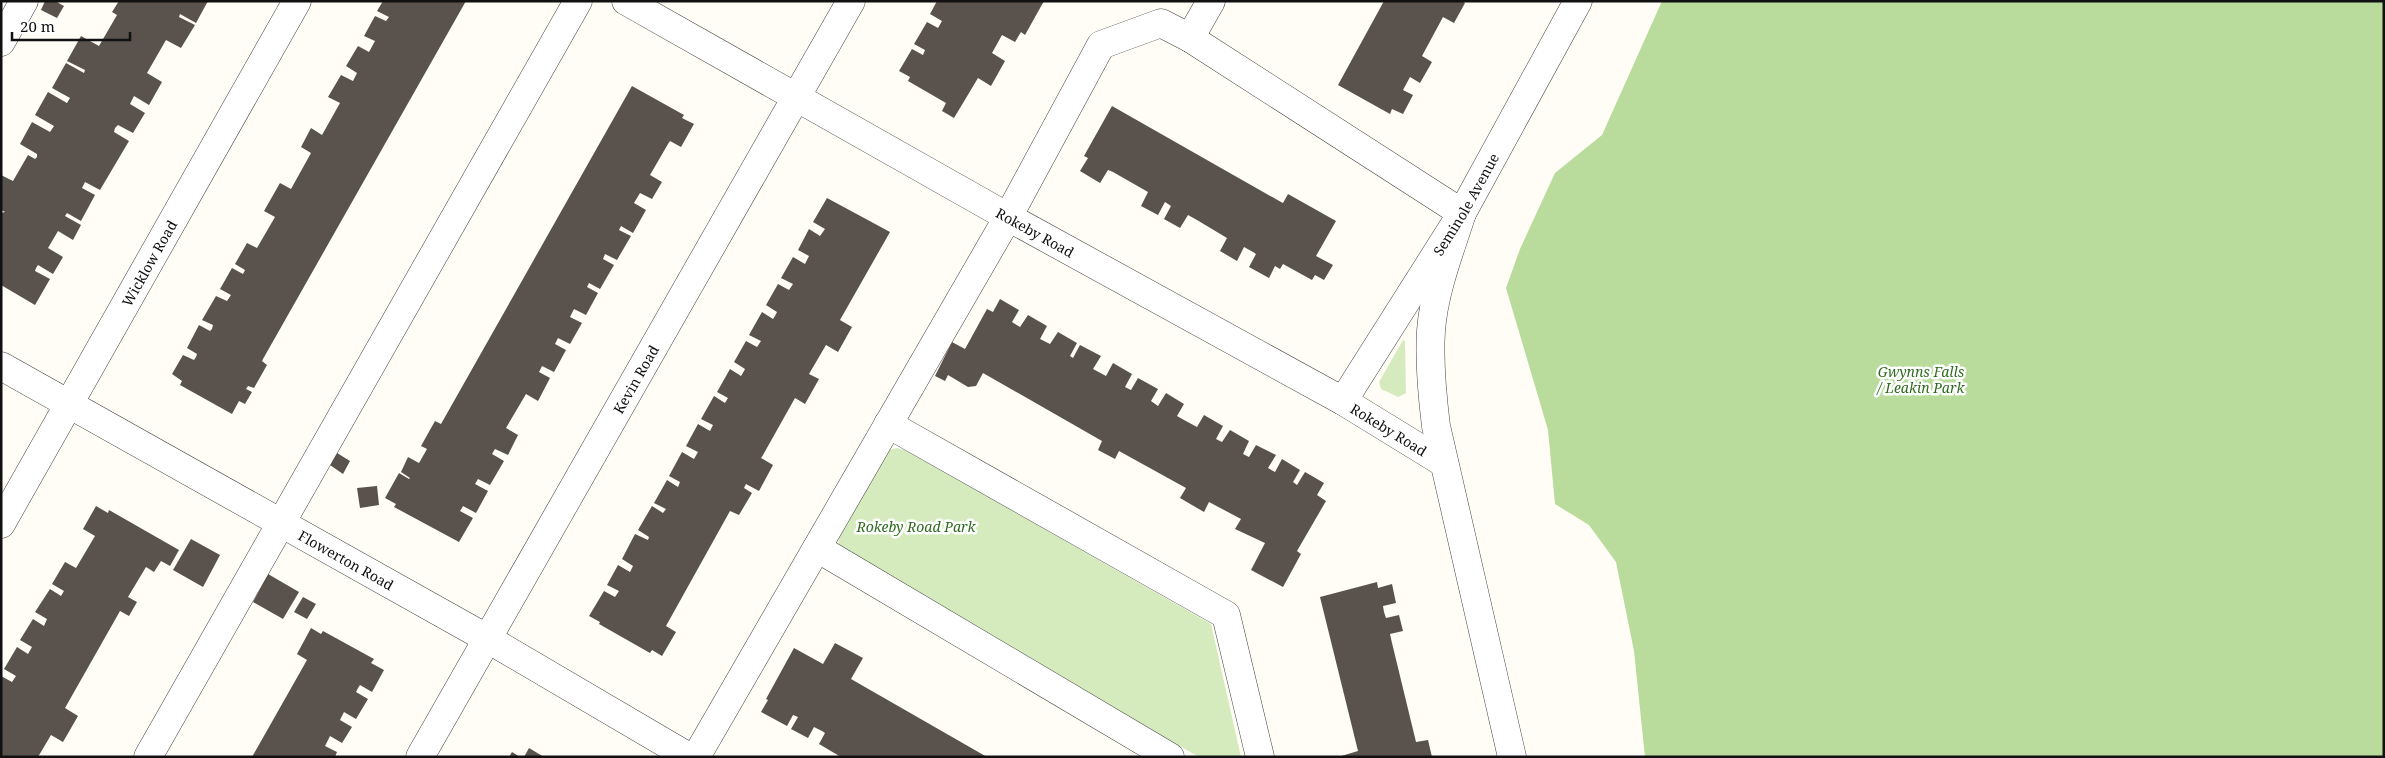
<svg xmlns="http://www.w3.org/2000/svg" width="2385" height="758" font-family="'Noto Serif',serif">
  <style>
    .green { fill: #d5ebbd }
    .forest { fill: #b9dc9c }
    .building { fill: #5a524d }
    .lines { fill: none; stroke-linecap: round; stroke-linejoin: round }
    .minor-casing { stroke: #444; stroke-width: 29 }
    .minor { stroke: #fff; stroke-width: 28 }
    .labels { text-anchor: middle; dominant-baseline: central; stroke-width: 5; stroke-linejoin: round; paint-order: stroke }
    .street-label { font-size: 14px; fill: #111; stroke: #fff }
    .park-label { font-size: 14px; font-style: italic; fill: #2f6b1f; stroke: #fff }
  </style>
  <rect width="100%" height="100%" fill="#fffdf5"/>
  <g class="green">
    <polygon points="1403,340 1405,341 1406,393 1398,397 1381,389 1379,382"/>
    <polygon points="896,448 905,450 1211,624 1241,757 1199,757 841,554 838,544 840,534 884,455 890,450"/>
  </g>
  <polygon class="forest" points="1662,1 2384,1 2384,757 1645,757 1634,651 1616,562 1589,525 1555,504 1548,430 1506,288 1520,249 1555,173 1602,135"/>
  <g class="building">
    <polygon points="45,1 55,1 64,6 57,18 41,10"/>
    <polygon points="119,1 208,1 196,23 180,14 179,17 195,25 181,48 166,40 147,73 162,82 149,105 134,96 130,104 145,113 133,133 118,125 115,128 114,132 129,141 100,190 85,182 82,188 95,195 81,221 67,213 65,216 81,225 73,240 58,231 48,248 63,257 53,274 38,265 36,268 35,271 50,279 35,305 1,285 1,213 5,212 1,210 1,175 13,181 28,155 35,159 37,157 37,154 20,144 32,122 50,132 54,126 35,115 48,92 67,103 70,98 52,88 66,63 84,73 85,70 67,61 81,36 99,46 117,15 112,12"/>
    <polygon points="383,1 466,1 263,359 262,361 267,365 254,388 248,386 246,389 252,392 245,404 239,401 232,414 180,385 182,381 172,374 183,355 194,360 196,357 197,354 187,348 199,325 210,331 212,329 213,325 202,320 216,296 227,301 231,295 220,289 232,268 243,274 245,270 235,264 247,243 257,248 275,217 264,211 280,183 291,189 311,153 301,147 311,128 322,135 340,103 328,97 341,75 353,81 357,73 346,66 358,46 369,52 375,41 364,36 375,16 386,21 389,17 377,11"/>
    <polygon points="937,1 1044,1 1025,35 1021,32 1015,42 1002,35 992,53 1005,61 991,86 978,78 954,118 942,111 946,103 908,81 910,77 899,71 912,49 923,55 925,50 914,44 927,22 938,28 942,21 930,14"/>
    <polygon points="1384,1 1462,1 1465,3 1454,23 1443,17 1422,56 1432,62 1420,83 1410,77 1403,90 1413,95 1403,114 1392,109 1390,114 1338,85"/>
    <polygon points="632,86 684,115 682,118 694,124 681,147 670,141 668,144 650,175 662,182 652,199 640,193 634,203 646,210 633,233 621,226 619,230 631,236 617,260 605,254 603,259 614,265 600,289 589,283 587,287 598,293 586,315 574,309 570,317 582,323 570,344 558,338 555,344 566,350 554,372 542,366 539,372 550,378 538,401 526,394 506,428 518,435 508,455 495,449 492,454 504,461 490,485 478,479 475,484 488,491 476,513 463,506 462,508 460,511 473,518 459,542 394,507 396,504 385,498 399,473 409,479 410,478 401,472 408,457 419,463 427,449 421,446 435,421 441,424"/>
    <polygon points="1112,106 1281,202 1283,203 1288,194 1336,221 1316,256 1333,265 1324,280 1315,275 1312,280 1283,264 1280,269 1275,266 1269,278 1249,267 1256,254 1253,252 1244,247 1237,261 1220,251 1227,238 1197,220 1188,215 1180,228 1164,219 1171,206 1165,202 1158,215 1141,206 1148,192 1113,172 1108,170 1100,183 1080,171 1088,158 1084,156"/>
    <polygon points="827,198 890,232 840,320 852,327 838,352 826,345 809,374 819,379 805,404 795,398 763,455 761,458 773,465 759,491 746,484 744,488 752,493 739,515 730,511 666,626 676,632 662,656 652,650 650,653 599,624 600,622 589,616 604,591 615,597 619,591 607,585 618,565 630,572 633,566 622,559 635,534 648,540 649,537 638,530 652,506 663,513 666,509 654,503 667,480 678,487 680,482 669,476 682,452 694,459 698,452 686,446 698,424 710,431 713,425 701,419 714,396 725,403 728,398 717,392 730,369 741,376 744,371 745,369 734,362 746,341 757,347 761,341 749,335 762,312 773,319 775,316 777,312 766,305 778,284 789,290 793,284 781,278 793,257 805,264 809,256 798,250 809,229 820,236 825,229 813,222"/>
    <polygon points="1000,299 1019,310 1012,322 1015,324 1020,327 1028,315 1047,326 1040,339 1050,344 1058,332 1077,343 1070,356 1073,358 1080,345 1101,356 1093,369 1106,376 1113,363 1132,374 1125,387 1131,390 1138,378 1158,389 1151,401 1158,406 1166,393 1184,404 1177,416 1184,420 1197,427 1204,415 1223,426 1216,439 1222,442 1230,430 1249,441 1243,454 1249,457 1256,445 1276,455 1268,468 1275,472 1282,459 1300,470 1293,482 1297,485 1305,472 1324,483 1317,495 1326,501 1297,551 1301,554 1283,587 1251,570 1265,543 1235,529 1241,519 1209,502 1204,512 1180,498 1186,488 1119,451 1115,459 1098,450 1102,441 983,373 976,386 968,387 948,375 945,381 935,376 952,342 965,349 987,309 993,312"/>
    <polygon points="337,453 350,461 343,474 330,465"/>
    <polygon points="377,486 379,505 360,508 357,488"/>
    <polygon points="96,506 108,513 109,510 179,550 170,566 161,561 154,572 146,567 128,597 137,602 129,616 120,611 65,708 78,716 63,742 51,735 38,757 1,757 1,676 12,682 16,676 4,669 17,647 28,654 32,647 20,640 33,619 44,626 47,619 35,612 50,589 61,596 64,591 52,584 65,562 76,568 95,536 83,529"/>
    <polygon points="191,539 220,555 203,587 173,570"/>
    <polygon points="268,574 299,592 283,619 253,602"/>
    <polygon points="1377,582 1378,588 1392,584 1396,603 1383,606 1384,612 1386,618 1399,615 1403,631 1390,634 1392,643 1416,742 1428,740 1432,757 1338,757 1358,751 1320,597"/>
    <polygon points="303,597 316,604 307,619 294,612"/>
    <polygon points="311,628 321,634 323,631 374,659 371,663 384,670 372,692 360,685 358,688 356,692 368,699 356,719 344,712 340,720 352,727 342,743 330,736 325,746 337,752 335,757 252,757 307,660 297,654"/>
    <polygon points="835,643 863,658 851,679 987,757 841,757 819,744 825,733 822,731 814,727 808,738 791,729 798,717 793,715 787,726 761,712 768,700 766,699 794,648 823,664"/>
    <polygon points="529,748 544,757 524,757"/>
    <polygon points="512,752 520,757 509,757"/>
  </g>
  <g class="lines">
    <g class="minor-casing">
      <g id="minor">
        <path id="s1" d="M 626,1 L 1008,217 L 1343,401 L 1444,463"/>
        <polyline points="1190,38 1462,213"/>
        <polyline points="1,42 24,1"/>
        <path d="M 1462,213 C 1450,251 1434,290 1431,331 C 1429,363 1432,394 1436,426 L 1512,757"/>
        <path id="s2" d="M 1,366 L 488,639 L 689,757"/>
        <path id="s3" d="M 1343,401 L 1462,213 L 1578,1"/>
        <polyline points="888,424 1226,615 1260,757"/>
        <path id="s4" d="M 1,524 L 297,1"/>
        <polyline points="817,548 1170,757"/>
        <polyline points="148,757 578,1"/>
        <path id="s5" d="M 420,757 L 851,1"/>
        <polyline points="696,757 1008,217 1101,45 1161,23 1190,38 1211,1"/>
      </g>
    </g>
    <use href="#minor" class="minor"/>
  </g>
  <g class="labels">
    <g class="street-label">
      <text stroke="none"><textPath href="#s3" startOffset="232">Seminole Avenue</textPath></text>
      <text stroke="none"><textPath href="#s1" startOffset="470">Rokeby Road</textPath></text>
      <text stroke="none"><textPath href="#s4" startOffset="300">Wicklow Road</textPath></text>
      <text stroke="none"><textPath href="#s5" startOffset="435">Kevin Road</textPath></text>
      <text stroke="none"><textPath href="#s1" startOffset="875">Rokeby Road</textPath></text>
      <text stroke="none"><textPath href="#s2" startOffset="396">Flowerton Road</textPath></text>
    </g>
    <g class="park-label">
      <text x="1921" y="371">Gwynns Falls<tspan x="1921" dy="16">/ Leakin Park</tspan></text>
      <text x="916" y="526">Rokeby Road Park</text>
    </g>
  </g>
  <rect width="2385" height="758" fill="none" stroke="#111111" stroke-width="5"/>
  <path d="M12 32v8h118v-8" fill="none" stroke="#111111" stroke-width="2.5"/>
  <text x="20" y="32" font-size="15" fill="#111111" stroke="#ffffff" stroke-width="4" paint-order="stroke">20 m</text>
</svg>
